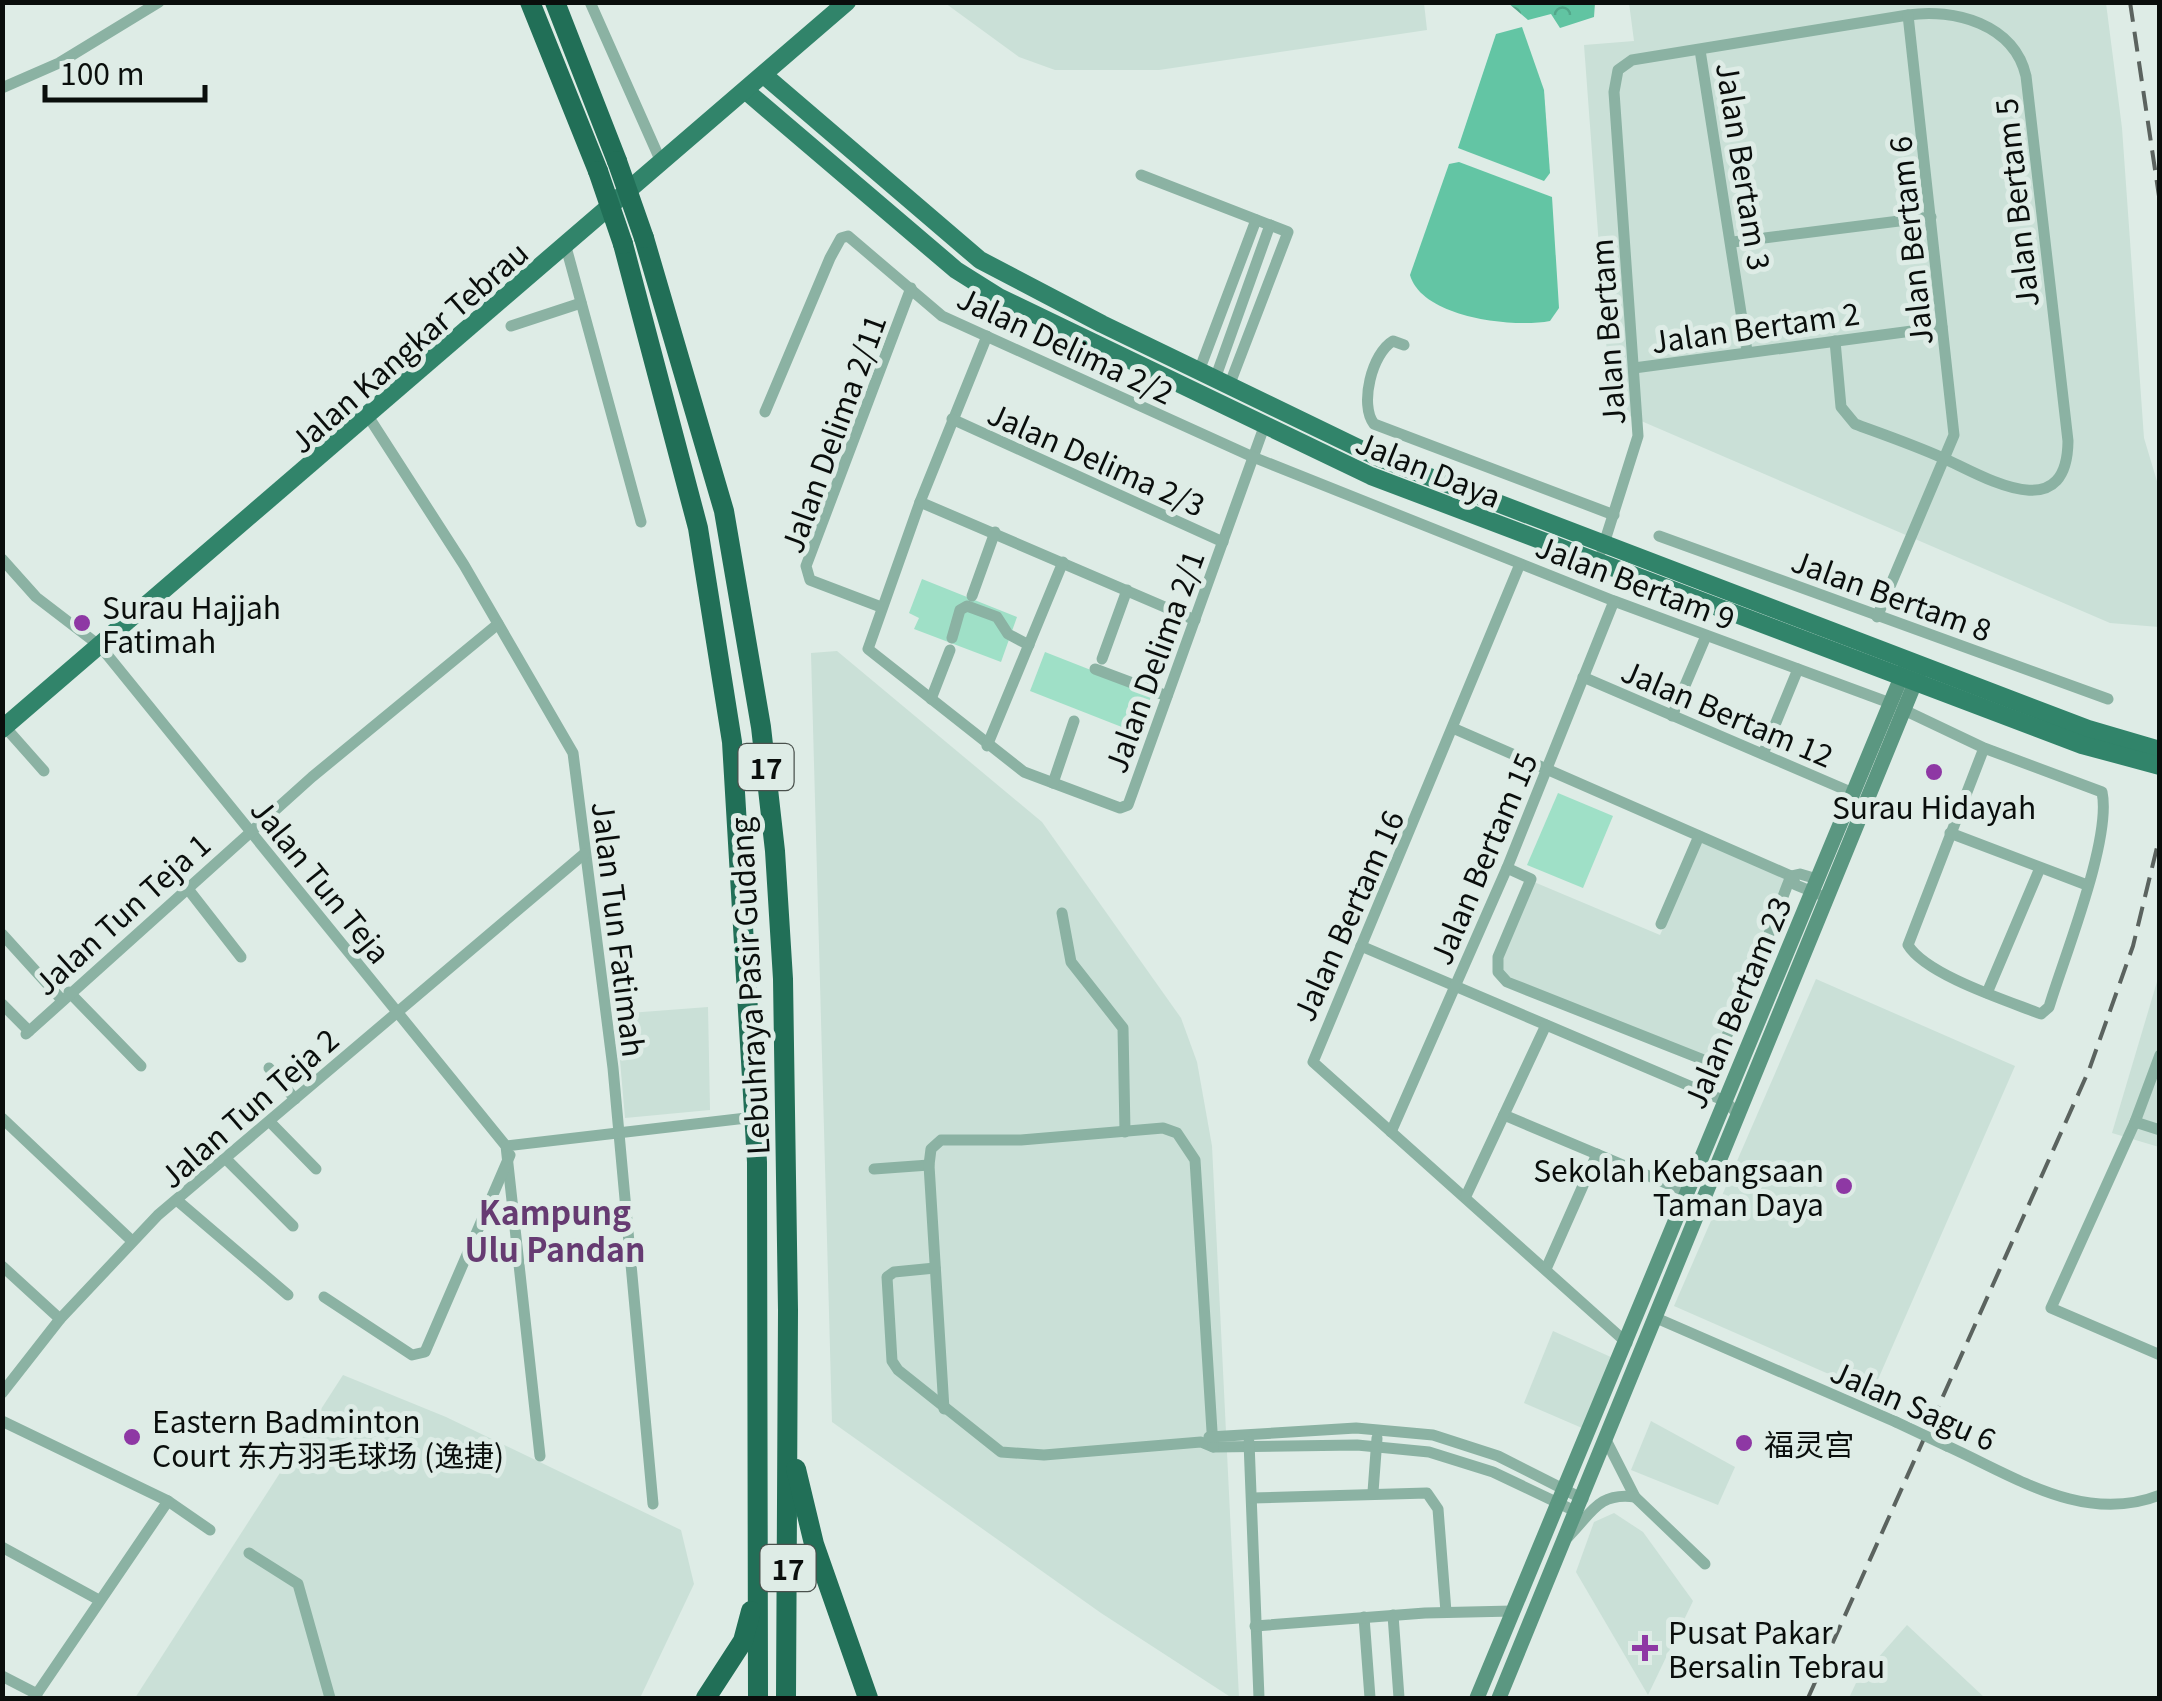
<svg xmlns="http://www.w3.org/2000/svg" width="2162" height="1701" font-family="Georgia,'Noto Sans SC',serif">
  <style>
    .built { fill: #cae0d7 }
    .forest { fill: url(#forest-crowns) }
    .garden { fill: #9fe0c7 }
    .water { fill: #63c5a4 }
    .lines { fill: none; stroke-linecap: round; stroke-linejoin: round }
    .street { stroke: #8bb2a3; stroke-width: 11 }
    .secondary { stroke: #5b9781; stroke-width: 15 }
    .primary { stroke: #31846a; stroke-width: 18 }
    .highway { stroke: #216f57; stroke-width: 20 }
    .rail { stroke: #5b635f; stroke-width: 4; stroke-dasharray: 20 10; stroke-linecap: butt }
    .street-bridge { stroke: #8bb2a3; stroke-width: 11 }
    .highway-bridge { stroke: #216f57; stroke-width: 20 }
    .poi-dot { fill: #8e38a4; stroke: #deece6; stroke-width: 4 }
    .labels { text-anchor: middle; dominant-baseline: central; stroke-width: 10; stroke-linejoin: round; paint-order: stroke }
    .shield { fill: #deece6; stroke: #4a514d; stroke-width: 2.5 }
    .shield-label { font-size: 28px; font-weight: bold; fill: #0a0e0c }
    .street-label { font-size: 30px; fill: #0a0e0c; stroke: #deece6 }
    .poi-label { font-size: 30px; fill: #0a0e0c; stroke: #deece6; text-anchor: start }
    .neighbourhood-label { font-size: 32px; font-weight: bold; fill: #663b72; stroke: #deece6 }
  </style>
  <defs>
    <pattern id="forest-crowns" width="20" height="18" patternUnits="userSpaceOnUse" patternTransform="scale(2.5)"><rect width="20" height="18" fill="#61c4a2"/><path d="M2 6a3 3 0 1 1 6 0M12 15a3 3 0 1 1 6 0" fill="none" stroke="#53a78a"/></pattern>
  </defs>
  <rect width="100%" height="100%" fill="#deece6"/>
  <g class="built">
    <polygon points="945,3 1424,3 1427,30 1159,70 1055,70 1019,57"/>
    <polygon points="1629,3 2106,3 2122,128 2144,438 2159,488 2159,627 2110,623 1611,408 1584,45 1634,41"/>
    <polygon points="837,651 1042,822 1181,1018 1197,1062 1212,1146 1239,1698 1232,1698 1101,1613 832,1422 811,653"/>
    <polygon points="1702,842 1786,878 1712,1056 1707,1058 1510,979 1502,971 1502,957 1534,882 1660,935"/>
    <polygon points="2159,975 2159,1147 2112,1133"/>
    <polygon points="1816,979 2015,1066 1872,1393 1674,1306"/>
    <polygon points="708,1007 710,1110 625,1118 616,1014"/>
    <polygon points="1553,1331 1613,1358 1582,1428 1524,1403"/>
    <polygon points="343,1375 446,1417 681,1530 694,1584 640,1698 135,1698"/>
    <polygon points="1651,1421 1735,1467 1718,1505 1631,1470"/>
    <polygon points="1614,1513 1643,1532 1693,1601 1648,1695 1576,1572 1594,1522"/>
    <polygon points="1907,1625 1985,1698 1849,1698 1856,1683"/>
  </g>
  <polygon class="forest" points="1508,3 1595,3 1594,17 1560,28 1551,14 1528,20"/>
  <g class="garden">
    <polygon points="922,579 1017,617 1001,662 914,629 919,618 909,613"/>
    <polygon points="1045,652 1152,694 1137,733 1030,691"/>
    <polygon points="1558,793 1613,816 1583,888 1527,865"/>
  </g>
  <g class="water">
    <polygon points="1522,27 1544,90 1550,173 1544,181 1458,148 1496,34"/>
    <path d="M 1459,162 L 1552,197 L 1559,308 L 1550,321 C 1513,328 1422,318 1410,275 L 1449,164 Z"/>
  </g>
  <g class="lines">
    <g class="street">
      <polyline points="590,2 662,164"/>
      <polyline points="1700,50 1747,351"/>
      <polyline points="2,88 59,63 159,2"/>
      <polyline points="1141,175 1288,232 1229,386"/>
      <polyline points="1733,242 1931,217"/>
      <polyline points="566,247 641,522"/>
      <polyline points="511,326 581,303"/>
      <polyline points="987,336 920,502 868,649 1024,772 1120,808 1128,805 1264,427"/>
      <path d="M 1404,345 L 1393,341 C 1372,353 1359,405 1374,424 L 1614,515"/>
      <polyline points="1634,368 1942,327"/>
      <polyline points="1199,371 1256,220"/>
      <polyline points="1215,379 1270,225"/>
      <polyline points="765,412 830,258 841,238 848,236 942,316 1253,457 1614,601 1890,703"/>
      <polyline points="368,416 464,565 573,753 613,1068 653,1504"/>
      <polyline points="952,419 1223,542"/>
      <polyline points="920,502 1195,620"/>
      <polyline points="1659,536 2108,699"/>
      <path d="M 1602,550 L 1638,436 L 1614,92 L 1618,70 L 1632,60 L 1908,15 C 1954,8 2014,24 2026,76 L 2068,441 C 2067,529 1983,476 1943,458 C 1914,445 1885,435 1855,424 L 1841,407 L 1835,341"/>
      <polyline points="2,559 36,597 100,646 506,1146 540,1456"/>
      <polyline points="1520,564 1313,1062 1627,1343"/>
      <polyline points="972,596 995,532"/>
      <polyline points="881,607 810,580 806,566 911,288"/>
      <polyline points="1877,617 1954,435 1908,15"/>
      <polyline points="952,638 960,610 967,606 997,617 1008,634 1029,645"/>
      <polyline points="1102,659 1127,590"/>
      <polyline points="1095,669 1167,696"/>
      <polyline points="1583,677 1853,793"/>
      <polyline points="931,699 950,650"/>
      <path d="M 1904,710 L 1984,748 L 2102,792 C 2112,839 2064,957 2049,1007 L 2041,1014 C 2008,1001 1926,975 1908,945 L 1984,748"/>
      <polyline points="1672,716 1706,636"/>
      <polyline points="5,727 44,771"/>
      <polyline points="1455,729 1791,876 1796,885 1818,894"/>
      <polyline points="987,746 1063,562"/>
      <polyline points="1763,754 1798,669"/>
      <polyline points="1053,783 1074,721"/>
      <polyline points="1950,833 2087,885"/>
      <path d="M 1507,868 L 1531,879 L 1498,957 L 1498,972 L 1507,982 L 1709,1062 C 1729,1050 1778,907 1791,876"/>
      <polyline points="1791,876 1800,874 1817,879"/>
      <polyline points="188,889 241,957"/>
      <polyline points="1062,913 1071,962 1123,1028 1125,1132"/>
      <polyline points="1661,924 1699,836"/>
      <polyline points="2,934 61,999"/>
      <polyline points="1361,946 1725,1101 1736,1112"/>
      <polyline points="69,992 141,1066"/>
      <polyline points="1987,993 2040,868"/>
      <polyline points="2,1004 29,1031"/>
      <polyline points="26,1034 312,777 498,624"/>
      <polyline points="2160,1055 2135,1122 2051,1308 2160,1355"/>
      <polyline points="269,1068 295,1099"/>
      <polyline points="1504,1115 1687,1192"/>
      <polyline points="2,1118 131,1240"/>
      <polyline points="270,1122 316,1169"/>
      <polyline points="2135,1122 2160,1130"/>
      <polyline points="1391,1132 1507,868 1614,601"/>
      <polyline points="506,1146 755,1117"/>
      <polyline points="227,1160 293,1226"/>
      <polyline points="874,1169 929,1165"/>
      <polyline points="1466,1196 1546,1025"/>
      <polyline points="179,1202 288,1295"/>
      <polyline points="2,1266 60,1319"/>
      <polyline points="935,1268 894,1272 887,1277 892,1361 898,1370 1001,1452 1044,1455 1201,1442 1213,1447 1357,1445 1429,1452 1493,1472 1577,1512"/>
      <polyline points="1546,1269 1597,1154"/>
      <polyline points="324,1297 412,1355 425,1352 510,1155"/>
      <polyline points="1654,1317 1896,1422"/>
      <polyline points="2,1393 60,1319 158,1215 584,854"/>
      <polyline points="944,1409 929,1165 931,1149 941,1140 1021,1140 1163,1128 1177,1133 1195,1160 1213,1447"/>
      <polyline points="2,1421 168,1501 210,1530"/>
      <polyline points="1209,1437 1356,1428 1433,1435 1498,1456 1583,1499"/>
      <polyline points="1606,1440 1635,1497 1705,1564"/>
      <polyline points="1249,1442 1259,1698"/>
      <path d="M 1947,1446 C 2014,1476 2084,1525 2160,1495"/>
      <polyline points="1373,1492 1377,1438"/>
      <polyline points="1252,1498 1427,1493 1438,1509 1446,1612"/>
      <path d="M 1568,1537 C 1592,1513 1598,1492 1635,1497"/>
      <polyline points="2,1547 99,1600"/>
      <polyline points="249,1553 298,1584 330,1698"/>
      <polyline points="1393,1615 1399,1698"/>
      <polyline points="1364,1617 1370,1698"/>
      <polyline points="1255,1626 1425,1613 1513,1611"/>
      <polyline points="2,1676 37,1694"/>
      <polyline points="34,1698 168,1501"/>
    </g>
    <g class="secondary">
      <polyline points="1477,1698 1905,668"/>
      <polyline points="1499,1698 1919,673"/>
    </g>
    <g class="primary">
      <polyline points="764,75 980,260 1102,324 1377,457 2088,729 2160,750"/>
      <polyline points="746,91 956,270 999,297 1371,476 2082,745 2160,766"/>
      <polyline points="2,729 847,2"/>
    </g>
    <g class="highway">
      <polyline points="530,2 598,171"/>
      <polyline points="555,2 617,161"/>
      <polyline points="644,238 724,511 761,727 775,851 783,979 788,1310 786,1698"/>
      <polyline points="623,244 698,528 732,742 757,1162 758,1698"/>
      <polyline points="796,1469 814,1544 868,1698"/>
      <polyline points="706,1698 743,1641 751,1611"/>
    </g>
    <g class="rail">
      <polyline points="2130,2 2160,203"/>
      <polyline points="1808,1698 2089,1070 2133,946 2160,835"/>
    </g>
    <polyline class="street-bridge" points="1896,1422 1947,1446"/>
    <g class="highway-bridge">
      <polyline points="617,161 644,238"/>
      <polyline points="598,171 623,244"/>
    </g>
  </g>
  <g class="poi-dot">
    <circle cx="82" cy="623" r="10"/>
    <circle cx="1934" cy="772" r="10"/>
    <circle cx="1844" cy="1186" r="10"/>
    <circle cx="132" cy="1437" r="10"/>
    <circle cx="1744" cy="1443" r="10"/>
    <path d="M1640 1633h10v10h10v10h-10v10h-10v-10h-10v-10h10z"/>
  </g>
  <g class="labels">
    <g class="shield">
      <rect x="738.5" y="744" width="55" height="46" rx="8"/>
      <rect x="760.5" y="1545" width="55" height="46" rx="8"/>
    </g>
    <g class="shield-label">
      <text x="766" y="767">17</text>
      <text x="788" y="1568">17</text>
    </g>
    <g class="street-label">
      <text transform="translate(1745 166) rotate(81)">Jalan Bertam 3</text>
      <text transform="translate(2015 203) rotate(-96)">Jalan Bertam 5</text>
      <text transform="translate(1909 241) rotate(-96)">Jalan Bertam 6</text>
      <text transform="translate(1755 326) rotate(-8)">Jalan Bertam 2</text>
      <text transform="translate(1606 332) rotate(-94)">Jalan Bertam</text>
      <text transform="translate(1066 344) rotate(25)">Jalan Delima 2/2</text>
      <text transform="translate(408 346) rotate(-41)">Jalan Kangkar Tebrau</text>
      <text transform="translate(832 433) rotate(-70)">Jalan Delima 2/11</text>
      <text transform="translate(1097 458) rotate(24)">Jalan Delima 2/3</text>
      <text transform="translate(1429 468) rotate(22)">Jalan Daya</text>
      <text transform="translate(1636 581) rotate(21)">Jalan Bertam 9</text>
      <text transform="translate(1892 594) rotate(20)">Jalan Bertam 8</text>
      <text transform="translate(1153 661) rotate(-70)">Jalan Delima 2/1</text>
      <text transform="translate(1728 712) rotate(23)">Jalan Bertam 12</text>
      <text transform="translate(1482 858) rotate(-67)">Jalan Bertam 15</text>
      <text transform="translate(322 880) rotate(51)">Jalan Tun Teja</text>
      <text transform="translate(121 913) rotate(-42)">Jalan Tun Teja 1</text>
      <text transform="translate(1347 915) rotate(-66)">Jalan Bertam 16</text>
      <text transform="translate(620 929) rotate(83)">Jalan Tun Fatimah</text>
      <text transform="translate(748 986) rotate(-93)">Lebuhraya Pasir Gudang</text>
      <text transform="translate(1736 1002) rotate(-67)">Jalan Bertam 23</text>
      <text transform="translate(248 1107) rotate(-41)">Jalan Tun Teja 2</text>
      <text transform="translate(1914 1404) rotate(24)">Jalan Sagu 6</text>
    </g>
    <g class="poi-label">
      <text x="102" y="606">Surau Hajjah<tspan x="102" dy="34">Fatimah</tspan></text>
      <text x="1934" y="806" text-anchor="middle">Surau Hidayah</text>
      <text x="1824" y="1169" text-anchor="end">Sekolah Kebangsaan<tspan x="1824" dy="34">Taman Daya</tspan></text>
      <text x="152" y="1420">Eastern Badminton<tspan x="152" dy="34">Court 东方羽毛球场 (逸捷)</tspan></text>
      <text x="1764" y="1443">福灵宫</text>
      <text x="1668" y="1631">Pusat Pakar<tspan x="1668" dy="34">Bersalin Tebrau</tspan></text>
    </g>
    <g class="neighbourhood-label">
      <text x="555" y="1211">Kampung<tspan x="555" dy="37">Ulu Pandan</tspan></text>
    </g>
  </g>
  <rect width="2162" height="1701" fill="none" stroke="#0a0e0c" stroke-width="10"/>
  <path d="M45 85v15h160v-15" fill="none" stroke="#0a0e0c" stroke-width="5"/>
  <text x="60" y="85" font-size="30" fill="#0a0e0c" stroke="#deece6" stroke-width="8" paint-order="stroke">100 m</text>
</svg>
